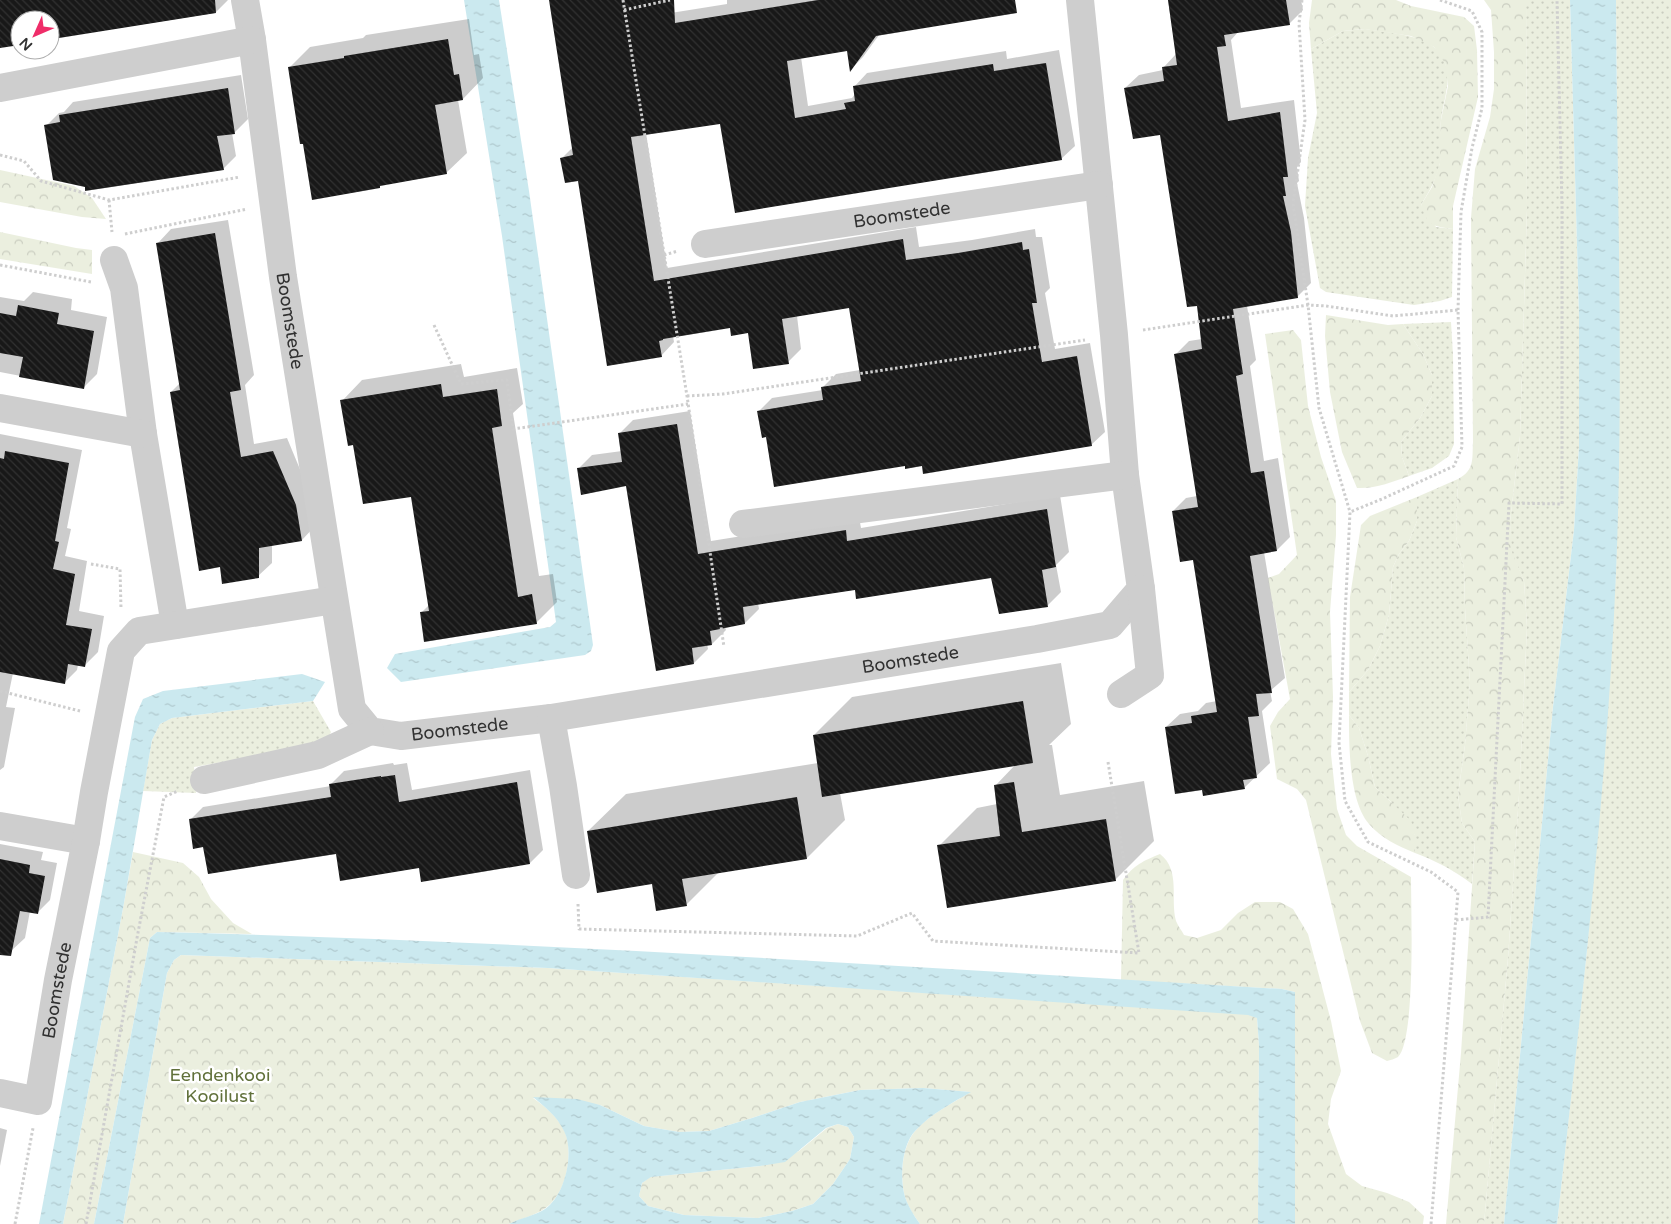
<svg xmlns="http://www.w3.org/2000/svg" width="1671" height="1224" font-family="'Varela Round',sans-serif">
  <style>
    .grass { fill: url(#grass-dots) }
    .forest { fill: url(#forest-crowns) }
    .water { fill: url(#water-ripples); fill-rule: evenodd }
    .shadow { fill: #0003 }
    .building { fill: url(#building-back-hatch) }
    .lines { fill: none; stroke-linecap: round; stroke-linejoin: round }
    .path { stroke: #cecece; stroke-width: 3; stroke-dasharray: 2.5 2.5; stroke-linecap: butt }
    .minor { stroke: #cecece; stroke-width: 28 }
    .labels { text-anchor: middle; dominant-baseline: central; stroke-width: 5; stroke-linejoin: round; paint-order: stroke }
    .street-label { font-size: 18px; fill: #313131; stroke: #fff }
    .park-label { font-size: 18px; fill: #61713b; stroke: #fff }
  </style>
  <defs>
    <pattern id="grass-dots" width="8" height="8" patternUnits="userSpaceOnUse" patternTransform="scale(1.25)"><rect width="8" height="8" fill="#ebefdf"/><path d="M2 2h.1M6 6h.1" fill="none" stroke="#cacdc0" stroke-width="1.8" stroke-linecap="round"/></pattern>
    <pattern id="forest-crowns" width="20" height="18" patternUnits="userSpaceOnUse" patternTransform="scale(1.25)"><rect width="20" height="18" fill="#ebefdf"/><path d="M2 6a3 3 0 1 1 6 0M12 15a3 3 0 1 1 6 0" fill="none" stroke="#cacdc0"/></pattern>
    <pattern id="water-ripples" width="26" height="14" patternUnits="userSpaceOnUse" patternTransform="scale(1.25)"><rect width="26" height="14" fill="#cbe9ef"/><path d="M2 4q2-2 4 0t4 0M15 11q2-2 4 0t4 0" fill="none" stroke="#afc8cd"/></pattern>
    <pattern id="building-back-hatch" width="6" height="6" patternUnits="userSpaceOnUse" patternTransform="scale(1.25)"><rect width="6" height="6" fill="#181818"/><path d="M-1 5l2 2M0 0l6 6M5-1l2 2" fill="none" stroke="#313131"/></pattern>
  </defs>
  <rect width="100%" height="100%" fill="#fff"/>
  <g class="grass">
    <polygon points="1526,0 1570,0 1579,315 1579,447 1574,530 1553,707 1504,1224 1484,1224 1508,958 1519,795 1527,627 1524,581 1511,552 1510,522 1520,436 1527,209"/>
    <polygon points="1616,0 1671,0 1671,1224 1557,1224 1587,949 1616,572 1619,379"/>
    <path d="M 1365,29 C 1383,32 1421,34 1435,48 C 1457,69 1444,95 1441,120 C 1440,134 1443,149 1440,163 C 1437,178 1429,192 1421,205 L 1436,227 L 1453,229 L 1452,297 L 1440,301 L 1414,305 L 1326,292 L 1320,288 L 1305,206 L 1308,158 L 1317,113 L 1311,49 L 1343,31 Z"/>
    <polygon points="1451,322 1453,355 1454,444 1449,456 1432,468 1409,476 1402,457 1401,442 1420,418 1432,396 1432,375 1423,354 1403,324"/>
    <path d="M 1458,479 L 1456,537 L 1464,568 L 1465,608 L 1470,683 L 1465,745 L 1458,795 L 1462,823 L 1475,842 L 1472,884 C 1454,870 1436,861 1415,853 L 1415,835 L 1391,802 L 1375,787 L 1368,756 L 1359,728 L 1349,715 L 1349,692 L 1368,670 L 1380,646 L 1389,615 L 1393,567 L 1399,554 L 1409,541 L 1417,521 L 1417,497 Z"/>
    <polygon points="313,701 331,732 325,744 194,767 196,793 143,791 152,740 160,724 172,718"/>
  </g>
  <g class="forest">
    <path d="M 1312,0 L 1396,0 L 1411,6 L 1464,17 L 1474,26 L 1477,50 L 1478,97 L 1453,206 L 1453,229 C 1432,226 1428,226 1421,205 L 1432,187 L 1440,163 L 1441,120 L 1448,86 L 1445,63 L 1434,47 L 1411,36 L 1364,29 L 1343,31 L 1311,49 L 1309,23 Z"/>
    <path d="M 1484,0 L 1526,0 L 1527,209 L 1520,436 L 1510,522 L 1512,552 L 1524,581 L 1527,627 L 1519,795 L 1508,958 L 1484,1224 L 1446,1224 L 1461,1053 L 1475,842 L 1462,823 L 1458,795 L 1465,745 L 1470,683 L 1465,608 L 1464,568 L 1456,537 L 1458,479 C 1475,470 1472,459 1473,442 L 1471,218 L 1475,169 L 1490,117 L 1494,89 L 1494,52 L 1491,10 Z"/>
    <polygon points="0,170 74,186 92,198 106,219 82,217 0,202"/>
    <polygon points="0,232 76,248 92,250 92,274 0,259"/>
    <path d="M 1326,315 L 1388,325 L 1403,324 L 1423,354 L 1432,375 L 1432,396 L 1420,418 L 1401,442 L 1402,457 L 1409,476 C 1392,482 1375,489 1357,488 L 1342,452 L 1330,392 L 1325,336 Z"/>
    <path d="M 1293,330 L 1301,340 L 1308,406 L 1321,457 L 1336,501 L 1336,535 L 1330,612 L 1333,697 L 1331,754 L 1337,809 L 1346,835 L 1357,846 L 1411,877 C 1411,907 1416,1039 1398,1057 C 1395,1059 1390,1060 1387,1061 L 1372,1053 L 1360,1021 L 1306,800 L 1297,789 L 1277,779 L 1270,726 L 1278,712 L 1290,699 L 1268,578 L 1279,574 L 1297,555 L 1265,334 Z"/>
    <polygon points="1417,497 1417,521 1409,541 1399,554 1393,567 1389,615 1380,646 1368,670 1349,692 1350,597 1361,525 1370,516"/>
    <path d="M 1349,715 L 1359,728 L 1368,756 L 1375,787 L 1411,821 L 1415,835 L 1415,853 C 1398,846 1381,838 1369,824 C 1349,801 1349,746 1349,715 Z"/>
    <polygon points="133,852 183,863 199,877 211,899 233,923 252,934 157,932 150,938 94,1224 63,1224 124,903"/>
    <path d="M 1160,854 C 1181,870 1170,899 1176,921 C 1178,926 1182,931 1184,935 L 1197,938 L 1221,930 L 1238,913 L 1255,902 L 1280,902 L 1293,909 L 1308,934 L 1331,1021 L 1341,1071 L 1331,1099 L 1328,1124 L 1346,1174 L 1362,1186 L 1387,1193 L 1409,1202 L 1424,1216 L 1423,1224 L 1295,1224 L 1295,992 L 1282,989 L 1121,980 L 1123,880 C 1134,865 1143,861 1160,854 Z"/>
    <path d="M 181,955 L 548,968 L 1248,1014 L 1257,1018 L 1259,1045 L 1258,1224 L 920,1224 C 914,1216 906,1204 904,1193 C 900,1174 902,1145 916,1130 C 930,1114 952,1104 970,1092 L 923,1088 L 860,1090 L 800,1102 L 752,1118 L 709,1131 L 679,1132 L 644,1126 L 600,1105 L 533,1098 C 546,1107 558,1117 565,1132 C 574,1154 566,1196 544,1209 C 534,1216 520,1219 509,1224 L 123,1224 L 167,973 L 174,960 Z"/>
    <polygon points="838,1124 848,1127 854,1137 850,1159 833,1184 813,1204 792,1211 758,1218 684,1215 648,1206 639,1196 642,1183 650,1177 760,1166 799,1151 827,1128"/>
  </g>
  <g class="water">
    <polygon points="464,0 499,0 529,191 593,645 591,651 585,655 401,682 387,668 395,654 550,627 556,622 502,236"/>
    <path d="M 1570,0 L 1616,0 C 1617,191 1624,382 1616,573 C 1607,791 1581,1008 1557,1224 L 1504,1224 L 1553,707 L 1574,530 L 1579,447 L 1579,315 Z"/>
    <polygon points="302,674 325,682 313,701 172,718 160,724 152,740 124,903 63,1224 39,1224 135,717 143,699 163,691"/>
    <path d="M 157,932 C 533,941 907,967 1282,989 L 1295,992 L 1295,1224 L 1258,1224 L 1259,1045 L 1257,1018 L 1248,1015 L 548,968 L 181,955 L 174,960 L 167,973 L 123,1224 L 94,1224 L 150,938 Z"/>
    <path d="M 923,1088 L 971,1092 C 952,1103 931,1114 916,1130 C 902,1144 900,1174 904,1193 C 906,1203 914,1216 920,1224 L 509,1224 C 520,1218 534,1216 545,1209 C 565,1196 575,1152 564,1131 C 557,1116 545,1107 533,1097 L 577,1099 L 600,1105 L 644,1126 L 679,1132 L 709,1131 L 752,1118 L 800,1102 L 860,1090 ZM 838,1124 L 848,1127 L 854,1137 L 850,1159 L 833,1184 L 813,1204 L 792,1211 L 758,1218 L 684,1215 L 648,1206 L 639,1196 L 642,1183 L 651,1177 L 760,1166 L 785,1162 L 826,1128 Z"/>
  </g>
  <g class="shadow">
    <polygon points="0,0 228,0 215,13 50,39 50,20 20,20 20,44 0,47"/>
    <polygon points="550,0 624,0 627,20 727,4 727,0 1007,0 879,35 863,57 851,69 848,50 801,57 808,106 852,98 855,94 854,87 867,73 1006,51 1007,59 1059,50 1075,146 1061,159 721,122 646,133 667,268 916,227 919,247 972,240 1035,229 1036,237 1042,237 1050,288 1045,293 1055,349 1090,343 1105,432 1091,445 906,465 767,435 759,411 772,398 823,390 823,387 836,374 860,370 850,307 797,316 801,349 788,362 749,332 731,326 673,336 674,342 661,356 579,180 562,158 573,147"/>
    <polygon points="1168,0 1301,0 1303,10 1289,24 1239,31 1231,40 1241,108 1294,100 1301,162 1297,167 1299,181 1297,183 1304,218 1311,283 1297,297 1247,306 1256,360 1250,366 1264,461 1278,458 1290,537 1277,550 1264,552 1285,678 1270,691 1272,701 1262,711 1270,763 1244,788 1203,788 1166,727 1180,714 1198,711 1206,703 1217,701 1194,559 1173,511 1186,498 1197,496 1176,354 1189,341 1202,339 1198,304 1161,133 1125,88 1139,75 1163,70 1163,68 1176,54"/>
    <polygon points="469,19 474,55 479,54 483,78 463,99 458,100 467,153 446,173 382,184 379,187 289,68 310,47 363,38 366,35"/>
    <polygon points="241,75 248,119 235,132 232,133 236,156 223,169 87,186 46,126 59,113 64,112 73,102"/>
    <polygon points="228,220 254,375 245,385 254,444 287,438 309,491 315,526 302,540 272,544 272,563 258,576 221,566 171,392 180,383 158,243 171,229"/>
    <polygon points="33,292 72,299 71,310 107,317 97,374 83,388 0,372 0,297 24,301"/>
    <polygon points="461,364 464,377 517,368 523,404 513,413 539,576 553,574 557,602 536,623 421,613 429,605 412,495 355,444 342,401 362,380"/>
    <polygon points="690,411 711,541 859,517 861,528 1060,495 1069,552 1056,565 1061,592 1047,606 992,576 856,588 758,603 759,609 745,623 725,627 726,630 712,644 707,644 708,649 694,663 627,485 578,469 592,455 622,451 619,434 633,420"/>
    <polygon points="0,434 82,450 67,528 71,529 65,556 87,561 79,611 104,616 98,652 84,666 78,665 77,670 64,683 13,673 6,707 15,708 4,767 0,770"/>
    <polygon points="1061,663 1071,724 1049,745 1052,745 1060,795 1144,781 1154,841 1116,879 939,846 977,808 997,804 995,786 1016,764 840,793 845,820 807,858 719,872 686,905 653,883 588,831 626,794 818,763 814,735 852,697"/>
    <polygon points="393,763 394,765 407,763 412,790 530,770 543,850 530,863 204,845 190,820 203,807 331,786 331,784 344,771"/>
    <polygon points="0,844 43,852 41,860 57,863 50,900 37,913 30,911 25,938 11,951 0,949"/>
    <polygon points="0,1128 7,1130 0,1166"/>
  </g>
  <g class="building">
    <polygon points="0,0 215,0 216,13 59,38 50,41 50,20 20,20 20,45 0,48"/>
    <polygon points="549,0 674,0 675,23 818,0 1015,0 1017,13 876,36 850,72 847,51 787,61 795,118 846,109 844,103 855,101 853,86 993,64 994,71 1046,63 1062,160 735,213 720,124 631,137 654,281 903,239 906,260 958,253 1022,242 1023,250 1029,249 1037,303 1032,303 1042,362 1077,356 1092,446 923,474 922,466 905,469 905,466 774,487 766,437 762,438 757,411 823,400 821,387 861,381 849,308 782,319 789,364 753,369 748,333 731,336 730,328 663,339 663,340 659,341 662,357 607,366 578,181 565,183 560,158 573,155"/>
    <polygon points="1168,0 1286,0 1290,25 1224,35 1226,46 1217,47 1228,121 1280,112 1288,177 1283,177 1286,196 1283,196 1291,232 1298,298 1233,309 1243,374 1236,376 1251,473 1264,471 1277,551 1250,556 1272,693 1256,694 1259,716 1248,717 1257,778 1243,780 1245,789 1203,796 1202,790 1175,794 1165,727 1192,723 1191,716 1217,712 1193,560 1180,562 1172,511 1198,507 1174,354 1202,349 1197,306 1187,307 1160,135 1133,139 1124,88 1164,81 1162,67 1177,65"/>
    <polygon points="448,39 454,75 459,74 463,100 435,105 447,174 380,186 380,188 312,200 303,144 300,144 288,67 344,58 344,56"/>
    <polygon points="228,88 235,134 217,136 224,170 85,191 85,187 53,180 44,125 60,122 59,115"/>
    <polygon points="215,233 241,390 230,392 241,457 273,451 296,505 302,541 259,548 259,578 222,584 220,567 199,571 170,392 180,390 156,243"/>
    <polygon points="18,305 59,313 57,324 94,331 84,389 19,377 23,357 0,353 0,313 16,316"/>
    <polygon points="441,384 443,397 497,389 502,426 492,428 518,597 532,594 537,624 424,642 420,612 429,611 411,497 363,504 353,445 348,446 340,400"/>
    <polygon points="677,424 698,554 846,530 847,541 1047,509 1056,567 1042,570 1048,607 999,614 991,578 856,599 855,590 743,607 745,624 710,631 712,645 692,648 694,664 656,671 626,486 581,495 577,468 622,462 618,433"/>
    <polygon points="5,451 69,463 55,541 59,542 53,569 75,574 66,625 92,629 85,667 68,664 65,684 0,672 0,458 4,459"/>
    <polygon points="1023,701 1033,763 822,797 813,735"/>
    <polygon points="395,775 399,802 517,782 530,864 421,882 419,868 340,881 336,854 208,874 203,847 193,849 189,819 331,797 329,784 381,776 381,777"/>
    <polygon points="1014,782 1022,832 1106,819 1116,881 947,908 937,845 1000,836 994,785"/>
    <polygon points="797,797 807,859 682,879 687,906 656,911 652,884 597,893 587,831"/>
    <polygon points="0,859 30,865 29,873 45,876 38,914 20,911 11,956 0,955"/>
  </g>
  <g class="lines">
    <g class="path">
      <polyline points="623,0 687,396 724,647"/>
      <polyline points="1302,0 1299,23 1305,120 1293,204 1308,305 1319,408 1350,512 1339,743 1345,801 1368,842 1431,872 1458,892 1431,1224"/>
      <polyline points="1440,0 1472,11 1482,32 1482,108 1472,148 1461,212 1458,310"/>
      <polyline points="624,10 670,0"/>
      <polyline points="0,155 24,161 41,181 109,200 240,177"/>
      <polyline points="109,200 112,232"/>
      <polyline points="125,234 247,209"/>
      <polyline points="664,255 678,251"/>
      <polyline points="0,265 91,282"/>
      <polyline points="434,325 461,384 507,380 513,429 688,404"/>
      <polyline points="1143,330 1308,305 1326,306 1393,316 1458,310 1462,447 1454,466 1382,499 1350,512"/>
      <polyline points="687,396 723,394 1085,340"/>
      <polyline points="91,564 120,569 121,609"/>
      <polyline points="0,691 80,711"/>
      <polyline points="578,904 579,929 857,936 912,913 933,941 1139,953 1108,762"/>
      <polyline points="1456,920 1488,917 1509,503 1562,504 1562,206 1557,0"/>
      <polyline points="15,1224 33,1128"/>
      <polyline points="86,1224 137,938 164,797 178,791"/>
    </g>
    <g class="minor">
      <path id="s1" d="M 245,0 L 252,40 L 283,277 L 352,709 L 370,731 L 401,736 L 551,718 L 1037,639 L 1110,625 L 1141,589 L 1125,475 L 1114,335 L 1080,0"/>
      <polyline points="0,88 252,40"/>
      <path id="s2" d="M 705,244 L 1099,185"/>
      <polyline points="114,260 124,288 143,434 175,625"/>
      <polyline points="0,408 143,434"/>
      <polyline points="743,524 1125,475"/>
      <polyline points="1121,694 1150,675 1141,589"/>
      <polyline points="551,718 563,786 576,875"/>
      <polyline points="204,780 318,755 370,731"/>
      <polyline points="0,826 86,841"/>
      <path id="s3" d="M 0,1093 L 38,1101 L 58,980 L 86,841 L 94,792 L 121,651 L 139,631 L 334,600"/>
    </g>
  </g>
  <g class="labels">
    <g class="street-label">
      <text stroke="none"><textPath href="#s2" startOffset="199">Boomstede</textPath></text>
      <text stroke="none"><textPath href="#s1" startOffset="324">Boomstede</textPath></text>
      <text stroke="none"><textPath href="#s1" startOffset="1292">Boomstede</textPath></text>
      <text stroke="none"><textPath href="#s1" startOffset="836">Boomstede</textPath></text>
      <text stroke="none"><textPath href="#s3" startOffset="151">Boomstede</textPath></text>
    </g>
    <g class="park-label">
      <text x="220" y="1075">Eendenkooi<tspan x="220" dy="21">Kooilust</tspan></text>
    </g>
  </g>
  <g transform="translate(35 35) rotate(225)"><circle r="24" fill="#ffffff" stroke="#adadad"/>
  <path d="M0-4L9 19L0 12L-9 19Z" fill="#ef2d69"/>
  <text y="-8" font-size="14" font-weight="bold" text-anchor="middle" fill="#313131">N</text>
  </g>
</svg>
